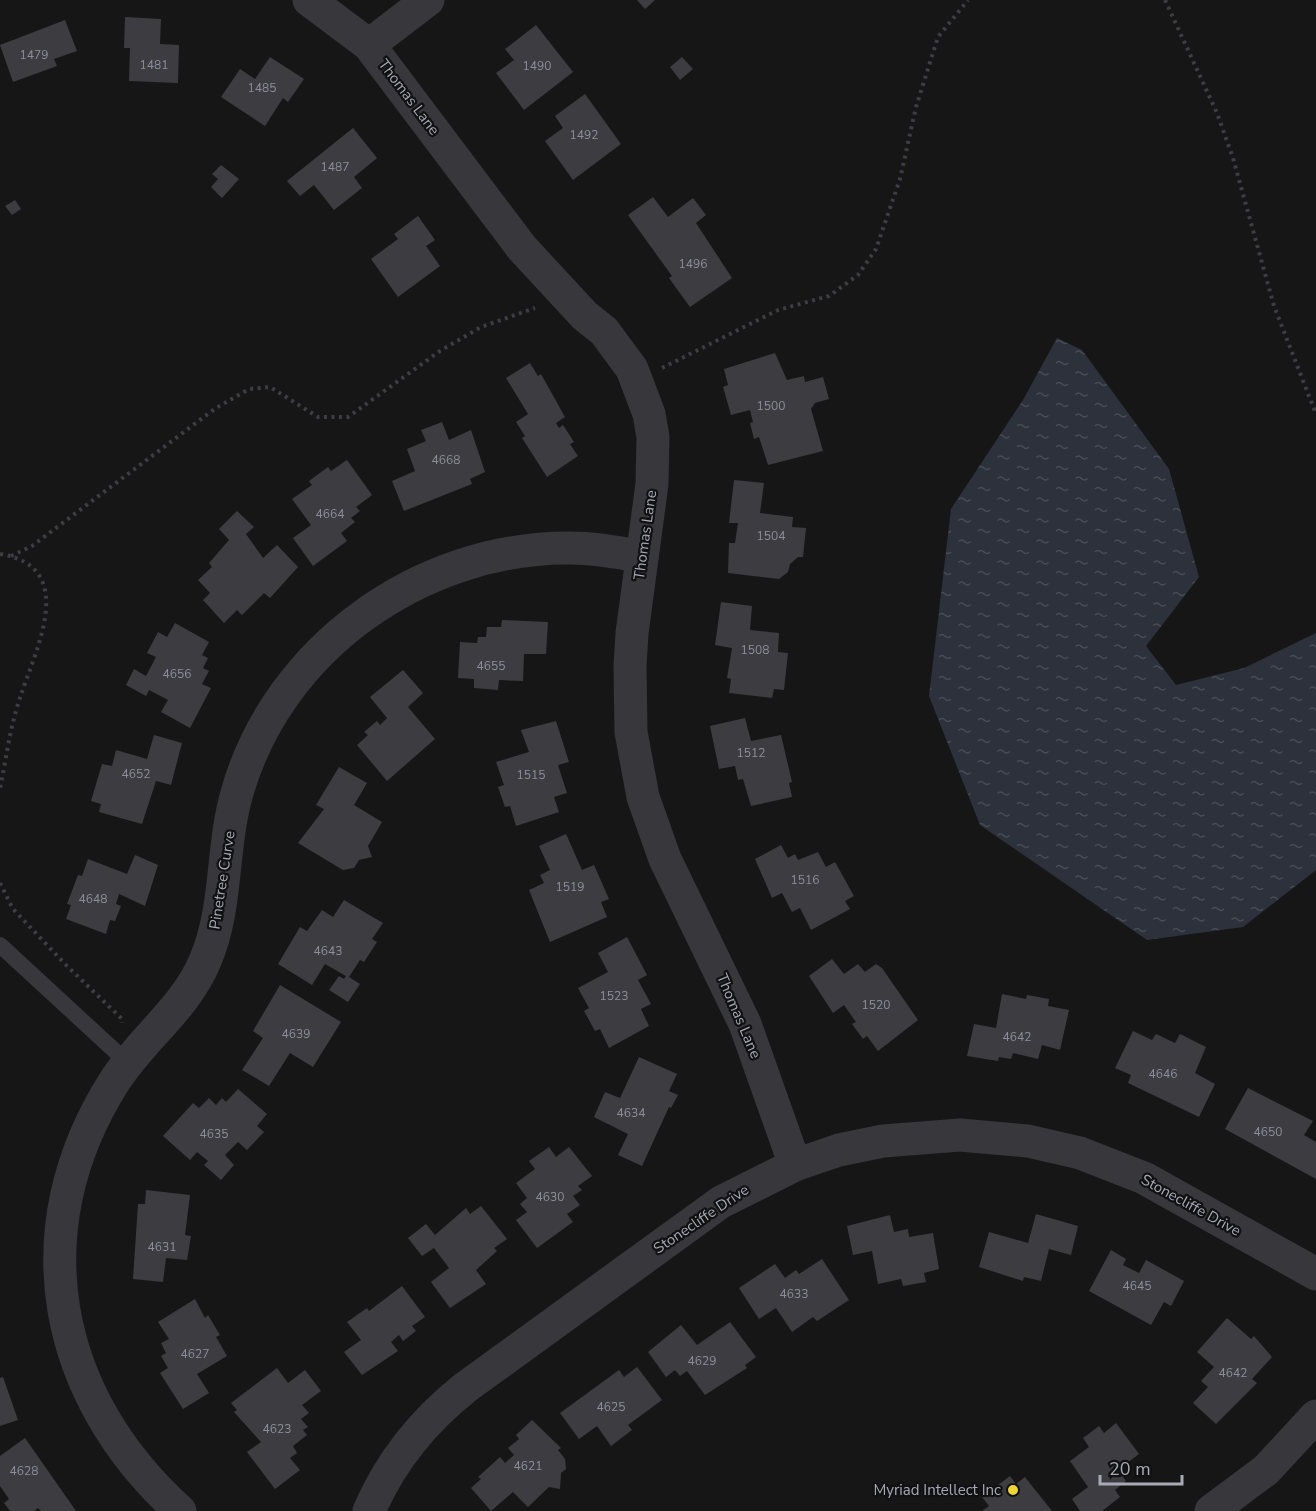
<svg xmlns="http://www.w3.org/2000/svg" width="1316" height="1511" font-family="'Nunito Sans',sans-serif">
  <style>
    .water { fill: url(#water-ripples) }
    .building { fill: #3d3d41 }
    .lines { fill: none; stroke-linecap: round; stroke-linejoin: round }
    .path { stroke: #3d3d43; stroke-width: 4; stroke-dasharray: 3 4.5; stroke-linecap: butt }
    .service { stroke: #37373c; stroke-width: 16 }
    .minor { stroke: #37373c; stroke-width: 33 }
    .poi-dot { fill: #edd538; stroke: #111112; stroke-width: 2 }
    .labels { text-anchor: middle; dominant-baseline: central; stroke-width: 4.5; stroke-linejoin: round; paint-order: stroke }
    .number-label { font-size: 12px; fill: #8d8e9a }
    .street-label { font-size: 15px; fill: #a8a9b7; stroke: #111112 }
    .poi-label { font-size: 15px; fill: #a8a9b7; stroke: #111112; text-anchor: end }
  </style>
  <defs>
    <pattern id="water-ripples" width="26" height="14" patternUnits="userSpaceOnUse" patternTransform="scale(1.5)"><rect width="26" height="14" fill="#2c313b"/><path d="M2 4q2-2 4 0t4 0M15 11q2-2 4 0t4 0" fill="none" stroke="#484c55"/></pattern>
  </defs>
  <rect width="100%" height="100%" fill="#161617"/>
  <polygon class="water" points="1057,338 1082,350 1169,469 1199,577 1146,646 1176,685 1244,668 1316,633 1316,870 1243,927 1147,940 980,825 929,696 951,509 1023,400"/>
  <g class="building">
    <polygon points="637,0 655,0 645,9"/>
    <polygon points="125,17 161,19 160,44 179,45 178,83 129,81 130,48 124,48"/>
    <polygon points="65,20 77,51 54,59 57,66 13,82 0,45"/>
    <polygon points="536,25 573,72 524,110 496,73 514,60 505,49"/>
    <polygon points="270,57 304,79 288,102 283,98 265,126 221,97 240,69 255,79"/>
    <polygon points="682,57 693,69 680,80 670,67"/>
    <polygon points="585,94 621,144 573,180 545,141 563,128 555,116"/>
    <polygon points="353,128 377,158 354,177 362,188 334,210 314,185 300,196 287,181"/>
    <polygon points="221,165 239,179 222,198 211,187 218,179 212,174"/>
    <polygon points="653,197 668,217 693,198 706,215 696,223 732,278 690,307 669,278 672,276 628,215"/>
    <polygon points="15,200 21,209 12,215 5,206"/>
    <polygon points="418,216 435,240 426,246 440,266 398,297 371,259 398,239 394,234"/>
    <polygon points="775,353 787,380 804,376 805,382 823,377 829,399 815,403 811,409 823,451 768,465 759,437 754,439 750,423 753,422 750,410 731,415 723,387 728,385 724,369"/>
    <polygon points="530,363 538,376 541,374 565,417 556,423 559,428 563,425 574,442 570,444 578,456 547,477 522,438 525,436 516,422 528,414 506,378"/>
    <polygon points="442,422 449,440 471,430 485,472 470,479 472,484 404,511 392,481 415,471 407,449 426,441 421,430"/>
    <polygon points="347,460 372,495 356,507 360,511 351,518 355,522 341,533 347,541 313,566 293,538 311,525 292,499 312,485 309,481 328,467 331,471"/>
    <polygon points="734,480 764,483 760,513 793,517 792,527 806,528 803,557 798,557 790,564 788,572 779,579 728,573 729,543 735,543 738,523 729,523"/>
    <polygon points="237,511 254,527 246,534 263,558 277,545 298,567 270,598 264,593 242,615 237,610 224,623 203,600 210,593 198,580 212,567 209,563 229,540 219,529"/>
    <polygon points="721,602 752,606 750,630 779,633 778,652 788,653 784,690 774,689 772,698 729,693 731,679 727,678 732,648 715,645"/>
    <polygon points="502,620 548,622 546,654 524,654 523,681 499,680 498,690 474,688 474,679 458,678 460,642 477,643 478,637 486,637 487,627 501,627"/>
    <polygon points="175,623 209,642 202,655 208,658 203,668 209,671 202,684 211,688 190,728 161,712 168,700 149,690 146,696 126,685 134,669 146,676 156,657 147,653 158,632 167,637"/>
    <polygon points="403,670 423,693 408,707 435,739 387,781 357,745 368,735 364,732 377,721 380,725 387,718 370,697"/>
    <polygon points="745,718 751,741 781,735 792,782 789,783 792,797 751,806 743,779 738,780 735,766 719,769 710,726"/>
    <polygon points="556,721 569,762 558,765 567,793 554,797 559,812 516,826 510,806 505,807 498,787 504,785 496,762 529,752 521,730"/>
    <polygon points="154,735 182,743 171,785 156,781 142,824 99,812 101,804 91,801 102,764 112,766 116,750 147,759"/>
    <polygon points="339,767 367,783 354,805 382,822 368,846 372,857 359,860 354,868 343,870 298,843 324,809 316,805"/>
    <polygon points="566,834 582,870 594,865 609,899 601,902 607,917 550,942 529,890 544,883 540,875 550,870 539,846"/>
    <polygon points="781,845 788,858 795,854 798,860 818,852 826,867 835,862 854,896 845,901 850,909 811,930 800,908 792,912 782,893 772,898 755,859"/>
    <polygon points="135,855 158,865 145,906 119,894 116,904 121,906 115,921 110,920 106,934 66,919 71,905 67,904 78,875 82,876 88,859 127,874"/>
    <polygon points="344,900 383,923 372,939 377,942 364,962 360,960 349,977 360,984 348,1002 329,990 339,976 344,979 346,976 325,964 312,985 278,964 300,927 307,931 322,910 333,917"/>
    <polygon points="627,937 647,975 638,980 651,1004 641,1009 649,1026 609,1048 600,1029 595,1031 584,1011 589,1008 578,988 608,972 598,953"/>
    <polygon points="832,959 844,974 858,964 865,972 876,964 882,968 918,1020 878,1051 867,1036 863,1039 852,1024 856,1022 844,1005 833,1013 809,976"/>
    <polygon points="280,985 341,1022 313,1067 290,1053 269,1086 242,1070 263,1038 253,1031"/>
    <polygon points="1002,994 1026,999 1027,995 1049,999 1048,1006 1069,1010 1060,1050 1042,1045 1038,1059 1013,1053 1011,1059 999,1057 998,1061 967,1056 974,1024 996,1028"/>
    <polygon points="1133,1031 1152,1040 1156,1034 1175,1043 1180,1034 1206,1047 1195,1073 1215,1084 1199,1117 1128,1083 1131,1075 1115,1068"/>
    <polygon points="639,1057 677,1074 669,1091 678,1095 671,1108 669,1107 642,1166 618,1155 628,1134 594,1117 605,1092 620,1098"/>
    <polygon points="1248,1088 1313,1121 1304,1135 1316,1142 1316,1179 1225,1129"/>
    <polygon points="238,1089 267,1114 257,1126 264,1132 247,1150 238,1142 225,1155 234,1165 221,1180 204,1165 208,1161 197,1152 190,1160 163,1136 193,1103 199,1108 209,1098 216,1105 222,1098 226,1102"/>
    <polygon points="549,1147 556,1157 569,1147 592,1176 578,1186 582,1190 573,1196 580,1205 567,1214 573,1222 537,1248 516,1220 527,1212 520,1204 527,1198 516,1183 535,1169 529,1161"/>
    <polygon points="146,1190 190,1195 185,1235 191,1236 187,1260 166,1258 163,1282 133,1279 138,1204 145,1204"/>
    <polygon points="481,1206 507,1239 494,1248 497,1251 476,1270 486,1284 450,1308 431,1282 449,1268 434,1248 422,1256 408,1238 426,1224 435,1235 466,1208 470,1214"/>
    <polygon points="1036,1214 1078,1226 1071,1255 1049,1249 1041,1281 1024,1277 1023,1281 979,1267 989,1232 1028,1243"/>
    <polygon points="890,1215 894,1232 908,1229 909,1237 933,1233 939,1269 924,1273 926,1282 903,1286 901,1279 878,1284 872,1251 853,1255 847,1226"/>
    <polygon points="1111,1250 1126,1259 1123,1265 1139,1273 1146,1260 1184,1281 1171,1306 1164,1302 1151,1325 1089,1291"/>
    <polygon points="822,1259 849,1300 817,1321 813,1317 792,1332 776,1308 759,1319 739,1288 775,1264 785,1278 796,1270 799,1274"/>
    <polygon points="402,1286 425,1317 412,1326 416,1331 403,1341 399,1335 391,1342 398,1351 362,1375 344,1352 361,1340 347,1322 367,1308 369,1311"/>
    <polygon points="195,1299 205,1318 208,1315 220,1335 216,1337 227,1356 197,1374 209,1393 183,1409 160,1373 168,1368 161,1356 166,1353 161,1343 169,1339 158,1322"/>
    <polygon points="1227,1318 1251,1339 1254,1336 1272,1357 1252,1379 1257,1383 1216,1424 1193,1403 1208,1387 1201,1381 1214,1367 1197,1352"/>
    <polygon points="730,1322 756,1357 745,1365 747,1368 705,1395 687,1371 680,1376 675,1370 666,1377 648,1352 681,1325 697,1345"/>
    <polygon points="637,1367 662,1400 628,1425 632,1430 611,1446 597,1426 579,1439 560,1413 619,1370 624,1377"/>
    <polygon points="277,1368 288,1383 305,1370 321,1391 302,1405 309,1413 301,1419 308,1427 303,1430 307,1435 293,1446 297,1453 290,1458 300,1470 275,1489 247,1452 261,1442 234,1412 237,1410 231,1403"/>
    <polygon points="3,1377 18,1420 0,1426 0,1378"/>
    <polygon points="532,1420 561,1448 558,1450 565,1459 566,1469 561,1473 560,1489 549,1487 528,1507 513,1492 491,1511 471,1488 481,1479 478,1477 500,1457 505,1463 514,1455 508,1448 519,1439 516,1435"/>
    <polygon points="1116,1423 1139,1454 1118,1470 1126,1481 1115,1490 1120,1497 1102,1511 1080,1511 1072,1499 1088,1487 1070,1461 1089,1447 1083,1438 1099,1426 1104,1433"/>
    <polygon points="25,1438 76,1511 41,1511 38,1508 34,1511 10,1511 4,1503 9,1499 0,1486 0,1456"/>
    <polygon points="1010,1476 1016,1484 1025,1477 1052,1511 982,1511 989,1506 982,1497"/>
  </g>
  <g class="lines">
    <g class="path">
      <polyline points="1165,0 1217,113 1233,158 1274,306 1316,414"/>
      <polyline points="662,368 778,310 829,296 858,275 876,249 900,179 916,107 938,37 968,0"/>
      <path d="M 0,554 C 80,567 35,650 20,698 C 10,727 6,759 0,789"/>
      <polyline points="11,556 32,546 216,408 249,389 270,387 318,417 348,417 440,351 481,327 535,308"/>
      <polyline points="0,883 13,909 65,964 122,1019 122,1023"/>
    </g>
    <polyline class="service" points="0,945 128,1063"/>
    <g class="minor">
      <polyline points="309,0 369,45 522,248 585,316 604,331 632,369 649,414 653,437 652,484 632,633 630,666 631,732 643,797 665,859 745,1024 795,1165"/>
      <polyline points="369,45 428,0"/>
      <path d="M 180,1511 C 52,1396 20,1230 114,1082 C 141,1039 185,1009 205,961 C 228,908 221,848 237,793 C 278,648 421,547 570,548 C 595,548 618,552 642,557"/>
      <path d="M 369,1511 C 391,1460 423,1421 466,1387 L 721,1202 L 795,1165 L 839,1150 L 883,1141 L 960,1135 L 1028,1141 L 1080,1153 L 1144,1178 L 1316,1274"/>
      <polyline points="1211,1511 1266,1470 1316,1416"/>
    </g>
  </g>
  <circle class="poi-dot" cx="1013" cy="1490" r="6"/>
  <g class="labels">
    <g class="number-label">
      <text x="34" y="55">1479</text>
      <text x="154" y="65">1481</text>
      <text x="537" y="66">1490</text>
      <text x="262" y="88">1485</text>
      <text x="584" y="135">1492</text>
      <text x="335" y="167">1487</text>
      <text x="693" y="264">1496</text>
      <text x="771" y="406">1500</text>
      <text x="446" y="460">4668</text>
      <text x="330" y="514">4664</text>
      <text x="771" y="536">1504</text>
      <text x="755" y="650">1508</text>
      <text x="491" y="666">4655</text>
      <text x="177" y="674">4656</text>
      <text x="751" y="753">1512</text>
      <text x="136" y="774">4652</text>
      <text x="531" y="775">1515</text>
      <text x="805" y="880">1516</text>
      <text x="570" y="887">1519</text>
      <text x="93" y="899">4648</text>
      <text x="328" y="951">4643</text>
      <text x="614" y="996">1523</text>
      <text x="876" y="1005">1520</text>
      <text x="296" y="1034">4639</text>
      <text x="1017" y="1037">4642</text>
      <text x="1163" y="1074">4646</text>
      <text x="631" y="1113">4634</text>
      <text x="1268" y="1132">4650</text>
      <text x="214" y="1134">4635</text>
      <text x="550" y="1197">4630</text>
      <text x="162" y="1247">4631</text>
      <text x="1137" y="1286">4645</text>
      <text x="794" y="1294">4633</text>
      <text x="195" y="1354">4627</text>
      <text x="702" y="1361">4629</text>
      <text x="1233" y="1373">4642</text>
      <text x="611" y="1407">4625</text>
      <text x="277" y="1429">4623</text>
      <text x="528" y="1466">4621</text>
      <text x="24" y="1471">4628</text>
    </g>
    <g class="street-label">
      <text transform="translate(409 97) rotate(53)">Thomas Lane</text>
      <text transform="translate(645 535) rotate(-82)">Thomas Lane</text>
      <text transform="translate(222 880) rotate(-81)">Pinetree Curve</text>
      <text transform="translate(739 1016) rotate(67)">Thomas Lane</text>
      <text transform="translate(1191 1205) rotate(29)">Stonecliffe Drive</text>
      <text transform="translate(701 1219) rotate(-34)">Stonecliffe Drive</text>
    </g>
    <g class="poi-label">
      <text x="1001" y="1490">Myriad Intellect Inc</text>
    </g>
  </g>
  <path d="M1100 1475v9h82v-9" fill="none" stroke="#a8a9b7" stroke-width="3"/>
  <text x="1109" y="1475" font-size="18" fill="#a8a9b7" stroke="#111112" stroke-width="4.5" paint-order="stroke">20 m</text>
</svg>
